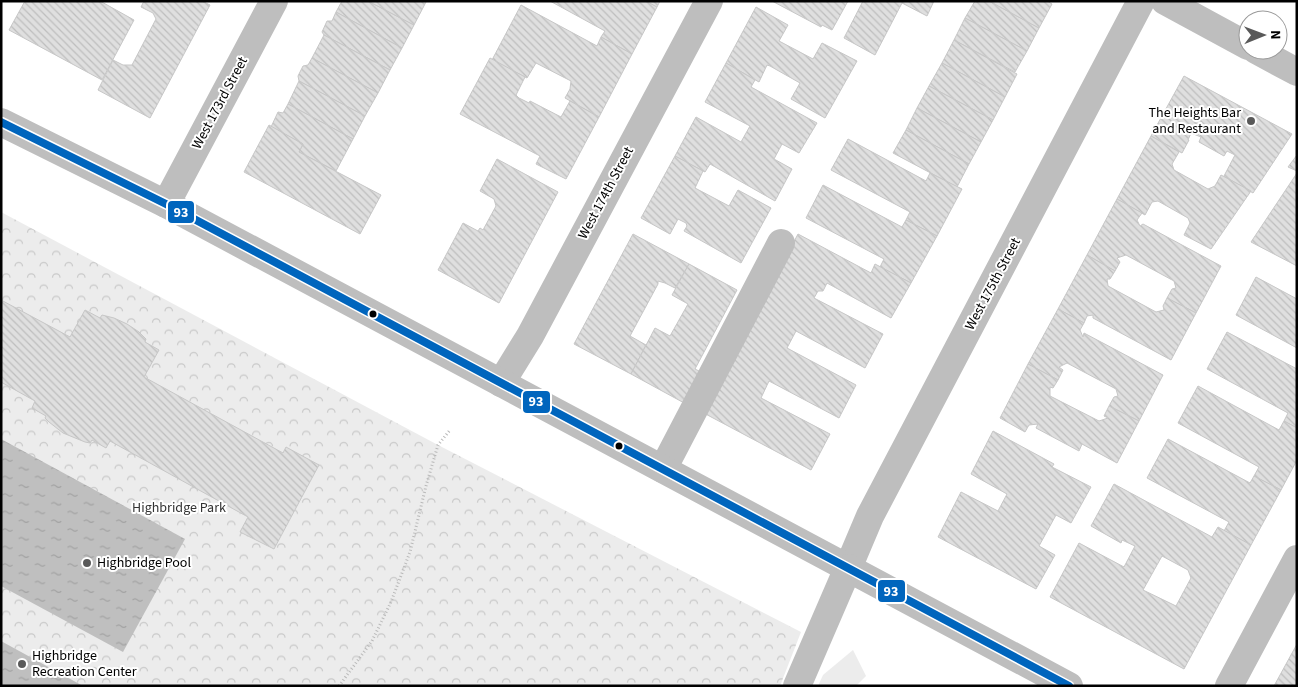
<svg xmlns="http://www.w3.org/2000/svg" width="1298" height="687" font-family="'Source Sans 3',sans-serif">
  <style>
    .grass { fill: #ececec }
    .forest { fill: url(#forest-crowns) }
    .water { fill: url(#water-ripples) }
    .building { fill: url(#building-back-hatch); stroke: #c7c7c7; fill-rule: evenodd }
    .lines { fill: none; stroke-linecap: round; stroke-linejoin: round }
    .path { stroke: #b9b9b9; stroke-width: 3; stroke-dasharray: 1 2.5; stroke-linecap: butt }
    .minor { stroke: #bebebe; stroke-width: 28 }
    .major { stroke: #bebebe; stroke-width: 28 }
    .highway { stroke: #bebebe; stroke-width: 28 }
    .bus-1-casing { stroke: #fff; stroke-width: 11 }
    .bus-1 { stroke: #0065bd; stroke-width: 8 }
    .poi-dot { fill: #595959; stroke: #fff; stroke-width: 2 }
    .bus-dot { fill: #000; stroke: #fff; stroke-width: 2 }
    .labels { text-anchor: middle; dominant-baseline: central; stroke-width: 4; stroke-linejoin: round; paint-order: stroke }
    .street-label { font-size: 14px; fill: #000; stroke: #fff }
    .poi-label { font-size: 14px; fill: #000; stroke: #fff; text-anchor: start }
    .park-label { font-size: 14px; fill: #333; stroke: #fff }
    .line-badge { stroke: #fff; stroke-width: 2 }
    .badge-label { font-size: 14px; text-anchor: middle; font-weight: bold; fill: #fff }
  </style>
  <defs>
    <pattern id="forest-crowns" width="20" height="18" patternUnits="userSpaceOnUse" patternTransform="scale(1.25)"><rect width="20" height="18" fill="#ececec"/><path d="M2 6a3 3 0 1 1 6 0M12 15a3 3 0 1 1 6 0" fill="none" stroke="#c9c9c9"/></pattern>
    <pattern id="water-ripples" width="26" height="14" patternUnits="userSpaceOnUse" patternTransform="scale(1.25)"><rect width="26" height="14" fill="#bfbfbf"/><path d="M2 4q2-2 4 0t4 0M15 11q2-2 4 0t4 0" fill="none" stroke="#a2a2a2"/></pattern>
    <pattern id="building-back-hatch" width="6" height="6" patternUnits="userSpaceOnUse" patternTransform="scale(1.25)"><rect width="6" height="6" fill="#dfdfdf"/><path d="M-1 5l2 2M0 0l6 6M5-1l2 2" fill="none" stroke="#bebebe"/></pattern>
  </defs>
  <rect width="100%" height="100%" fill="#fff"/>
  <polygon class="grass" points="853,650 866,676 856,686 818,686 823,675"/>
  <polygon class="forest" points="1,212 438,445 801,632 780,686 1,686"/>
  <g class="water">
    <polygon points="1,439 185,539 123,652 1,586"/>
    <polygon points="1,641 83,686 1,686"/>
  </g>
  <g class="building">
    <polygon points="25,1 100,1 134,20 102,80 9,30"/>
    <polygon points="144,1 202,1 210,5 150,118 98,90 113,60 123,65 132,65 156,19 153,13 141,7"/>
    <polygon points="342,1 368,1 414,25 402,48 336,12"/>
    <polygon points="368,1 425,1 426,2 414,25"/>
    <polygon points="550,1 646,1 657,7 632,54 601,37 605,31"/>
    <polygon points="646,1 660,1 657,7"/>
    <polygon points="772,1 848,1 832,30 822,25 821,27"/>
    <polygon points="863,1 934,1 927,16 902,3 875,55 844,38"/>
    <polygon points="975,1 989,1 1039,28 1027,51 965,18"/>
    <polygon points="989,1 1047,1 1052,4 1039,28"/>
    <polygon points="521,5 597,46 601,37 632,54 599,117 565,98 570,89 571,81 536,63 527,78 492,60"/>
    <polygon points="756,7 788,25 779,41 813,59 822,43 857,61 825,118 791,99 800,83 770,66 767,65 759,82 726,63"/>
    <polygon points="336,12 402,48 390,70 324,35 322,32 327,21 332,21"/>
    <polygon points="965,18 1027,51 1015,72 954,40"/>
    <polygon points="324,35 390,70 378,93 312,58"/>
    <polygon points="954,40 1017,74 1005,97 942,63"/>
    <polygon points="312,58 378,93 365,116 299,81 298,76 303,66 308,65"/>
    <polygon points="490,58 525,77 516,95 519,98 529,103 530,101 561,117 570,101 599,117 566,179 536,164 540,156 460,114"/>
    <polygon points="726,63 755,80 751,87 817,123 799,153 782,144 774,159 792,169 775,201 710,164 705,172 675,156 696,117 741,142 750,126 705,102"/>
    <polygon points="942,63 1005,97 993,120 929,86"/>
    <polygon points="1184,76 1292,134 1253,193 1224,176 1235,155 1227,151 1224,156 1199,142 1201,137 1191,133 1188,140 1189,140 1182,153 1151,136"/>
    <polygon points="299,81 365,116 353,139 288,104"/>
    <polygon points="929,86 993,120 981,142 917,108"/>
    <polygon points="288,104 353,139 336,171 299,152 303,144 271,127 278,112 283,113"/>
    <polygon points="917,108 981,142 969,164 906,130"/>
    <polygon points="269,125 303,144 299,152 381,195 360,234 244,172"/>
    <polygon points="906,130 969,164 957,187 893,153"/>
    <polygon points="1151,136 1179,152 1172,164 1174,170 1208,189 1215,186 1221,175 1251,191 1211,249 1184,235 1190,223 1188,218 1158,201 1152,202 1145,215 1117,199"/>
    <polygon points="848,139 926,181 930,173 962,189 937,236 906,220 910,212 831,170"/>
    <polygon points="1297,155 1297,171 1288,167"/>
    <polygon points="675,156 703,171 695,188 729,206 738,190 771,208 741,263 684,231 687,226 686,223 678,219 670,234 641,218"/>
    <polygon points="497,159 558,192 499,303 438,270 463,223 478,231 480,228 483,230 496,206 494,199 480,191"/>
    <polygon points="1297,173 1297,266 1251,242"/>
    <polygon points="823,185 902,227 906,220 937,236 911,283 880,267 884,259 806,218"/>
    <polygon points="1117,199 1142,213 1137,220 1140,226 1143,224 1221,266 1196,313 1167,298 1172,289 1176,288 1174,281 1126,255 1117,258 1120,262 1115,271 1087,255"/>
    <polygon points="633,234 689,264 675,288 665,283 658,281 658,284 630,336 646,345 631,374 574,344"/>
    <polygon points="798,234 871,273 875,264 911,283 891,318 827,283 823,291 818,291 814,298 883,334 865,368 796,331 787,348 856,385 839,418 769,381 761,398 830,434 811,470 698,410 737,349"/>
    <polygon points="1087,255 1115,271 1110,279 1107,279 1108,286 1156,312 1164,310 1163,306 1167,298 1196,313 1171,360 1093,318 1093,315 1087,316 1084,323 1058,309"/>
    <polygon points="689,264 737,290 695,369 703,373 686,404 631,374 655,328 670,336 688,304 672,295"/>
    <polygon points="1256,277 1297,299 1297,348 1236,315"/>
    <polygon points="1,300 70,337 85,310 100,318 102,315 114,318 127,324 139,332 146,339 145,342 159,350 144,377 283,453 286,447 319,465 274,549 240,532 248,517 110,441 106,448 92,440 90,443 85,442 63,433 49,422 45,418 46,416 32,408 35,401 1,382"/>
    <polygon points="1058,309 1084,323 1080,330 1083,337 1084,333 1163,375 1139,421 1109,406 1114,397 1118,396 1116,389 1067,363 1059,367 1063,370 1058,380 1028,364"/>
    <polygon points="1227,332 1297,369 1297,428 1284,421 1288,413 1207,369"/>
    <polygon points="1028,364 1058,380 1053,388 1050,387 1050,396 1099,421 1108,418 1104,416 1109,406 1139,421 1117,463 1082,444 1079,451 1036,428 1038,424 1029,425 1025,432 1000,418"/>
    <polygon points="1198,386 1279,430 1284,421 1297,428 1297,460 1281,490 1254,476 1259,467 1178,423"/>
    <polygon points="993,431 1054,464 1052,467 1091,487 1071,523 1056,515 1039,546 1055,555 1036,589 938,537 961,492 998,511 1007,494 971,474"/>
    <polygon points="1168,439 1250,483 1254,476 1281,490 1251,545 1224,531 1229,522 1147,478"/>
    <path d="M 1114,484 L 1212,537 L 1218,527 L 1251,545 L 1184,669 L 1050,597 L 1079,543 L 1124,567 L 1135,546 L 1122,540 L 1121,543 L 1091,526 ZM 1162,556 L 1188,570 L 1191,578 L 1176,606 L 1143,590 Z"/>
    <polygon points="1297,644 1297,686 1274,686"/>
  </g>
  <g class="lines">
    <polyline class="path" points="339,686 372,641 391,602 410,552 426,486 438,445 450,430"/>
    <g class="minor">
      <polyline points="1165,1 1248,46"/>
      <polyline points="1256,50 1297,72"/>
      <polyline points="166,204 274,1"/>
      <polyline points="501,383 530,336 709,1"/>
      <polyline points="663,469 781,243"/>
      <polyline points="848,568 870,516 1141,1"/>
      <polyline points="1229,686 1297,559"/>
    </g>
    <polyline class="major" points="1,122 166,204 1069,686"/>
    <polyline class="highway" points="797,686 848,568"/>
    <g class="bus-1-casing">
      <polyline id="bus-1" points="1,122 166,204 1069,686"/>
    </g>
    <use href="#bus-1" class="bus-1"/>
  </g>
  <g class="poi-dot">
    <circle cx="1251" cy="121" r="5"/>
    <circle cx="87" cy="563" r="5"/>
    <circle cx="22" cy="664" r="5"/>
  </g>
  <g class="bus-dot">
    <circle cx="373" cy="314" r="4.5"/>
    <circle cx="619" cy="446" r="4.5"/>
  </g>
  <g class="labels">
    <g class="street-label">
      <text transform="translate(220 103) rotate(-62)">West 173rd Street</text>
      <text transform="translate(606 193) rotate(-62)">West 174th Street</text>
      <text transform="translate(993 284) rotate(-62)">West 175th Street</text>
    </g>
    <g class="poi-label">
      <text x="1241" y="113" text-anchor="end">The Heights Bar<tspan x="1241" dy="16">and Restaurant</tspan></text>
      <text x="97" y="563">Highbridge Pool</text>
      <text x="32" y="656">Highbridge<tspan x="32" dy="16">Recreation Center</tspan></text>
    </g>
    <g class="park-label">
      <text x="179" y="508">Highbridge Park</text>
    </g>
  </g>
  <g class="line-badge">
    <rect x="167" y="200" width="28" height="24" rx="5" fill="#0065bd"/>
    <rect x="522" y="390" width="29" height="24" rx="5" fill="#0065bd"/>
    <rect x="877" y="579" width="29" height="24" rx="5" fill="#0065bd"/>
  </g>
  <g class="badge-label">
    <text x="181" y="217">93</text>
    <text x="536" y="406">93</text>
    <text x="891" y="596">93</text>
  </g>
  <rect width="1298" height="687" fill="none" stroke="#000000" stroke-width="5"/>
  <g transform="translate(1263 35) rotate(89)"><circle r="24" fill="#ffffff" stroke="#999999"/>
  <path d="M0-4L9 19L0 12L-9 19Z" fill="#595959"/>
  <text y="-8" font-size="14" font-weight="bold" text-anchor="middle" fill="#000000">N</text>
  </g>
</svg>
